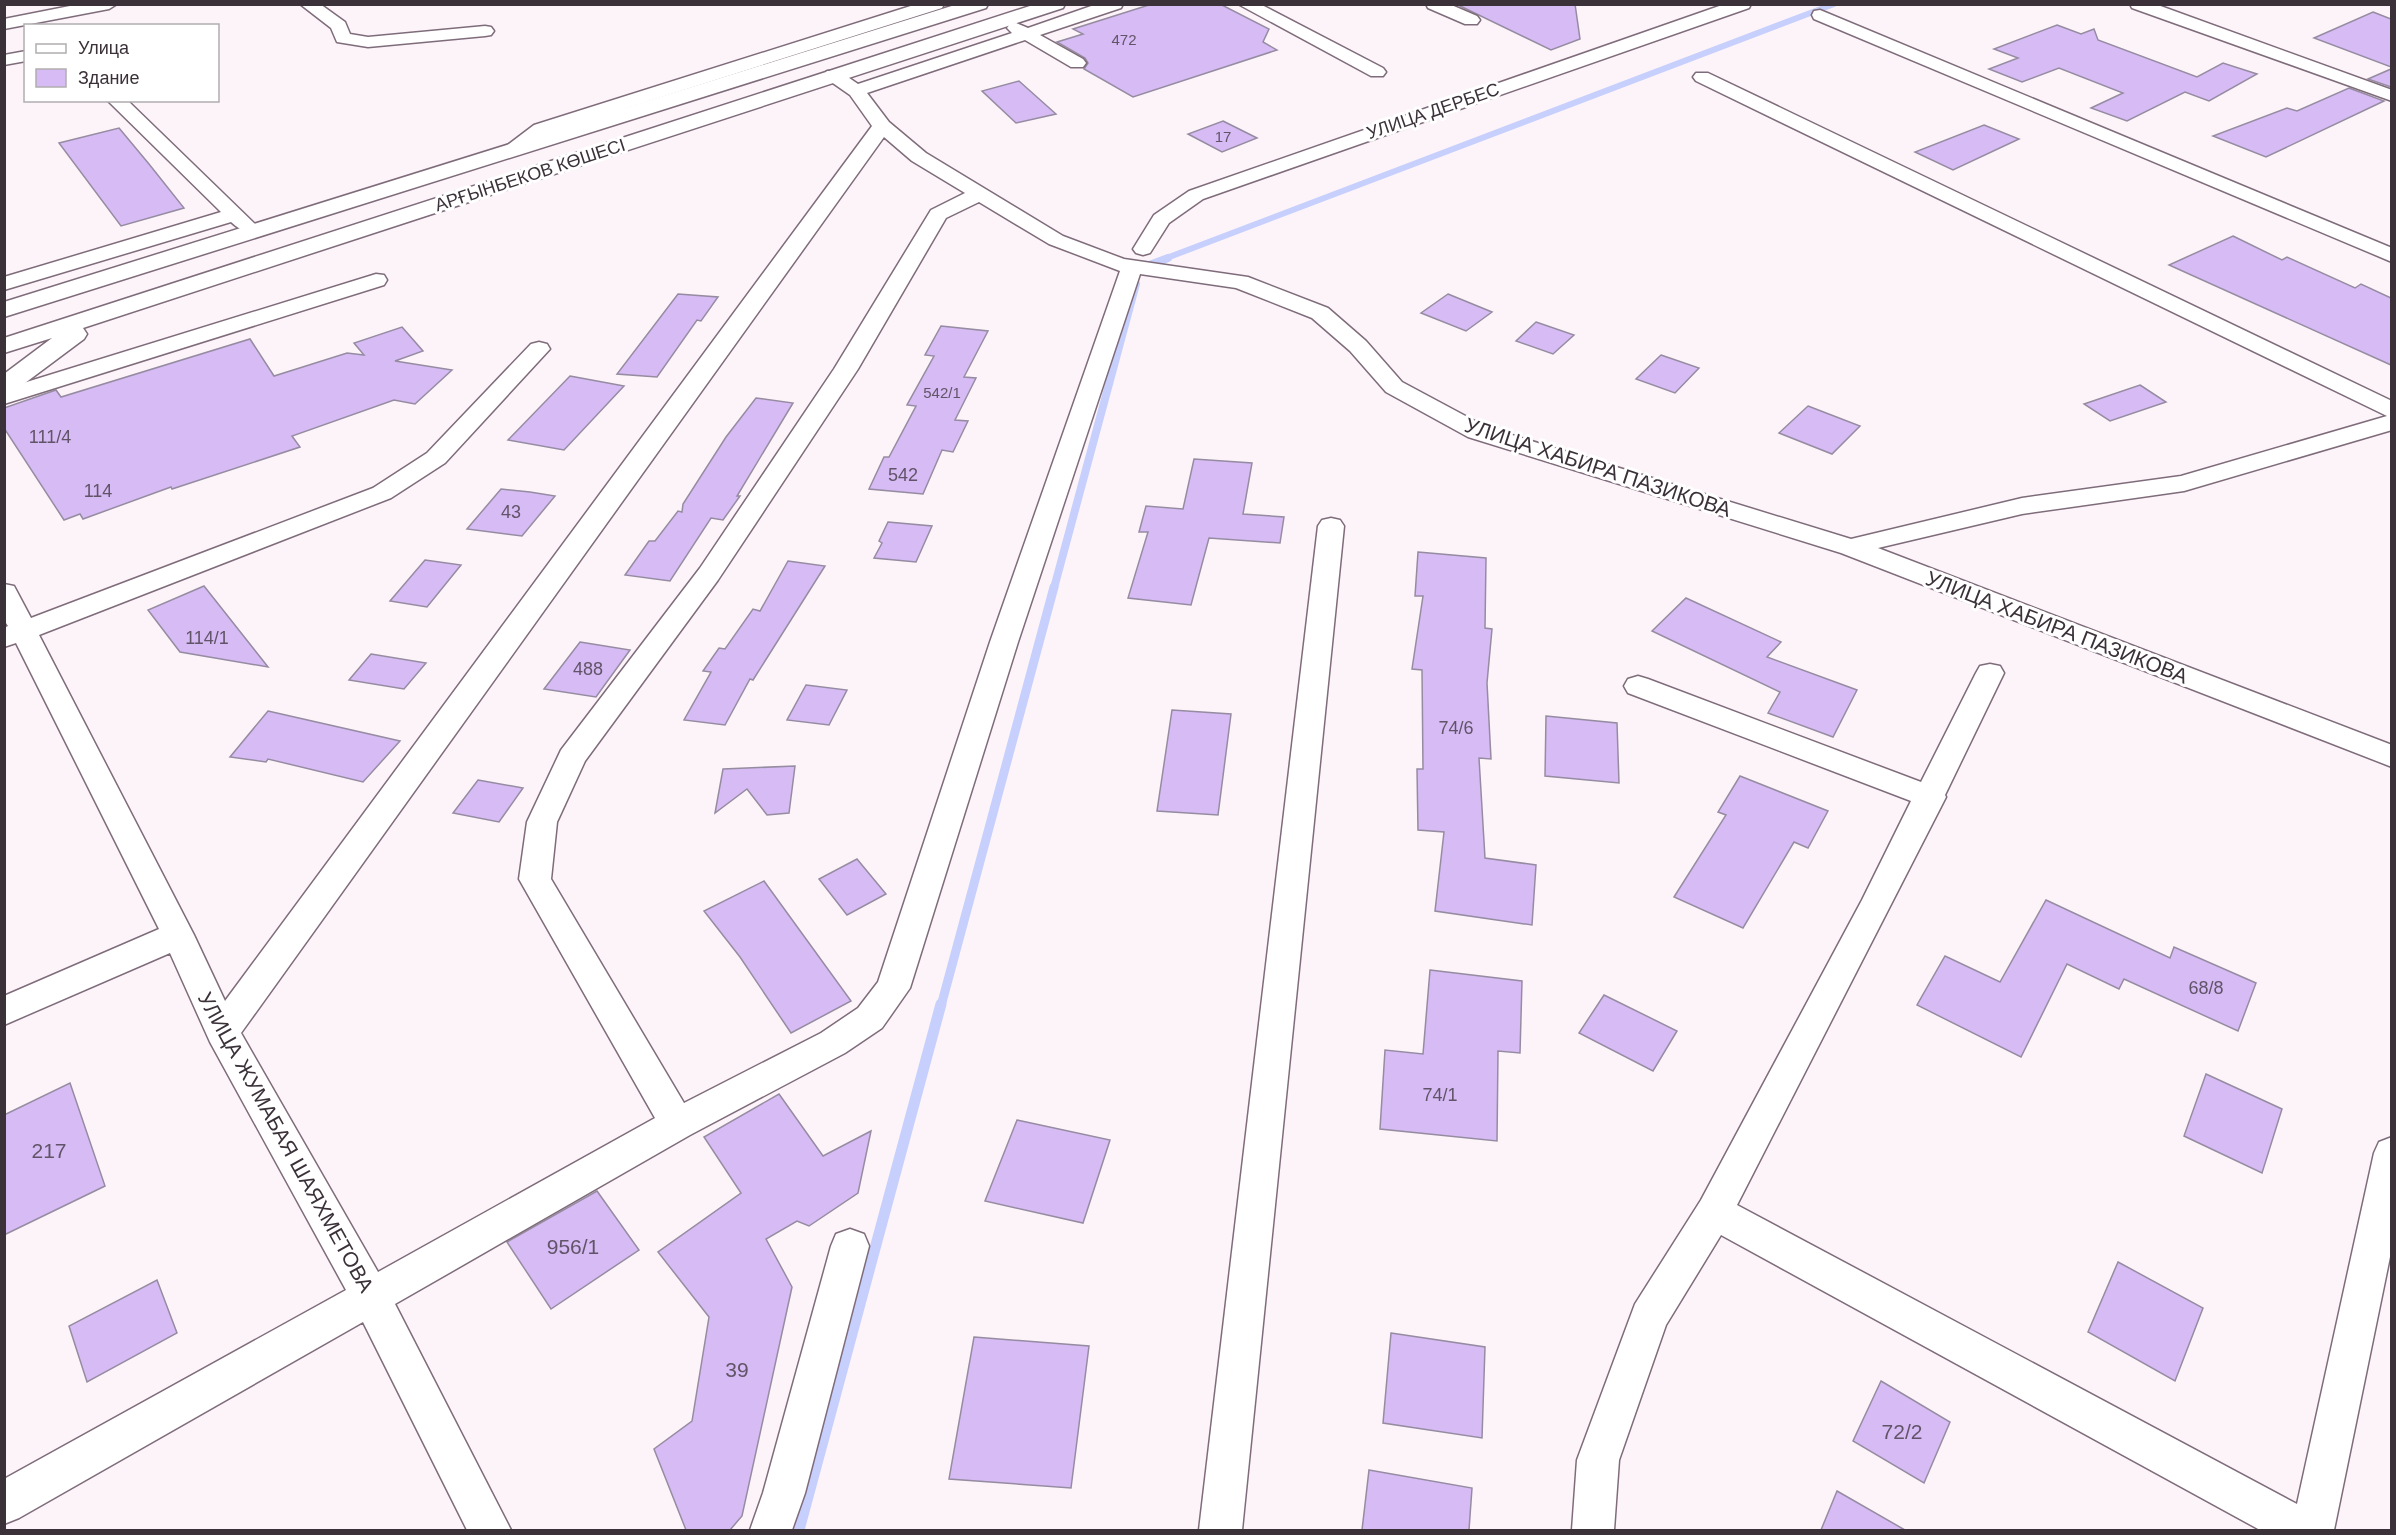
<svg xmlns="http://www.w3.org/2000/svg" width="2396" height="1535" font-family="Helvetica,sans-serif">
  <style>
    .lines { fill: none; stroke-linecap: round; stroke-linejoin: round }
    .stream-far3 { stroke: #c7d0fc; stroke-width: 6 }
    .stream-far2 { stroke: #c7d0fc; stroke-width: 8 }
    .stream-far1 { stroke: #c7d0fc; stroke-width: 9 }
    .stream { stroke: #c7d0fc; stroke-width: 11 }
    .building { fill: #d6bbf5; stroke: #968ca1; stroke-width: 1.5 }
    .minor-casing { stroke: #7f6c7a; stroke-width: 3 }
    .major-casing { stroke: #7f6c7a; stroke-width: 3 }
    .minor { fill: #fff; fill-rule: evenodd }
    .major { fill: #fff; fill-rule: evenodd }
    .labels { text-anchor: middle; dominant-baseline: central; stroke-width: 6; stroke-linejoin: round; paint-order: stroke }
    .far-number-label { font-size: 15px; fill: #625468 }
    .far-street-label { font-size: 18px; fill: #3b3239; stroke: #fff }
    .number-label { font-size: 18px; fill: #625468 }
    .street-label { font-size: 21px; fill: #3b3239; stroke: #fff }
    .near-number-label { font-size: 21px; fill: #625468 }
  </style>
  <rect width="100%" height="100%" fill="#fdf4fa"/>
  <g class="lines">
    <polyline class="stream-far3" points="1164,259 1834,4"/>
    <g class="stream-far2">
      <polyline points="1144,267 1168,258"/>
      <polyline points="1054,588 1136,284"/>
    </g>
    <polyline class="stream-far1" points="941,1006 1054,587"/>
    <polyline class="stream" points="799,1530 941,1004"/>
  </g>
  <g class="building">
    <polygon points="1152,4 1220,4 1269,29 1263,42 1277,50 1133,97 1084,69 1088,63 1085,58 1057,42 1083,34 1073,29"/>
    <polygon points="1456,4 1575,4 1580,39 1551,50"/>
    <polygon points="2373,12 2391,19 2391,67 2314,38"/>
    <polygon points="2057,25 2081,34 2094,29 2098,40 2197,77 2223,63 2257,74 2209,101 2185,92 2127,121 2091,108 2123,93 2059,68 2022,82 1989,69 2018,58 1994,49"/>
    <polygon points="2391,69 2391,87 2368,79"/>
    <polygon points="1019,81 1056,114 1016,123 982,91"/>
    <polygon points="2349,88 2384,101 2266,157 2213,136 2287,108 2297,111"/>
    <polygon points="1223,121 1257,138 1222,152 1188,134"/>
    <polygon points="1984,125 2019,139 1953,170 1915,152"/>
    <polygon points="119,128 149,164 184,208 121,226 59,143"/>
    <polygon points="2233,236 2282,260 2287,257 2355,288 2361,284 2391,298 2391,365 2169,265"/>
    <polygon points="678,294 718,297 701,321 697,320 657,377 617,374"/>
    <polygon points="1448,294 1492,312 1466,331 1421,313"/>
    <polygon points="1536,322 1574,335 1553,354 1516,341"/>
    <polygon points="941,326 988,331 964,377 976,378 955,420 968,421 953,452 942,450 923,494 869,489 884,457 889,457 916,406 907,405 934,356 925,355"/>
    <polygon points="402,327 423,351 395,361 452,370 415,404 394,400 292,436 300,447 172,489 171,487 83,519 80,514 64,520 4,428 4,408 56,390 61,397 250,339 274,376 347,353 364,355 354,343"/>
    <polygon points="1661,355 1699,368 1675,393 1636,379"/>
    <polygon points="570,376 624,386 564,450 508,440"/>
    <polygon points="2140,385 2166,402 2110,421 2084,404"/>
    <polygon points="756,398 793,403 737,496 740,496 723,520 711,518 670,581 625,575 649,541 655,541 678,511 682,512 683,504 726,437"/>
    <polygon points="1808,406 1860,426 1832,454 1779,433"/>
    <polygon points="1194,459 1252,463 1243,514 1284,517 1280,543 1209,538 1191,605 1128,598 1148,532 1139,532 1146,506 1183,509"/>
    <polygon points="501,489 530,492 555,496 522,536 467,529"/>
    <polygon points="888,522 932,526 916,562 874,558 882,543 879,541"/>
    <polygon points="1418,552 1486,558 1485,628 1492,629 1487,683 1491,759 1479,758 1485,858 1536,865 1532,925 1435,911 1444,832 1418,830 1417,769 1423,769 1422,670 1412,669 1423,596 1415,596"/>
    <polygon points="425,560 461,565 427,607 390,601"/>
    <polygon points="788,561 825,566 753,680 750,679 725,725 684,720 711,672 703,671 719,648 725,649 753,609 760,611"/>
    <polygon points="204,586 268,667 180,652 148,610"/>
    <polygon points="1686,598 1781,642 1767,657 1857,690 1833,737 1768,713 1780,692 1652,631"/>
    <polygon points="580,642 630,650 596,697 544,689"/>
    <polygon points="371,654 426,663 404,689 349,680"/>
    <polygon points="806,685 847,690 829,725 787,720"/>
    <polygon points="1172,710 1231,714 1218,815 1157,811"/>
    <polygon points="268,711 400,741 363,782 268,759 266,762 230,757"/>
    <polygon points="1546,716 1617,723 1619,783 1545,776"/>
    <polygon points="795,766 789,813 767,815 747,789 715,813 723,769"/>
    <polygon points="1740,776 1828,811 1808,848 1794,842 1743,928 1674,897 1726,815 1718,812"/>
    <polygon points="478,780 523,788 499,822 453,813"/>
    <polygon points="857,859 886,894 847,915 819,879"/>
    <polygon points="764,881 851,1001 791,1033 740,957 704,911"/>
    <polygon points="2046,900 2170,958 2174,947 2256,983 2238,1031 2124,979 2119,989 2067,964 2021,1057 1917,1005 1945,956 2000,982"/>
    <polygon points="1430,970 1522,981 1520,1053 1498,1051 1497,1141 1380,1129 1385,1050 1423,1054"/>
    <polygon points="1604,995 1677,1031 1653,1071 1579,1033"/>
    <polygon points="2206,1074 2282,1109 2262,1173 2184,1136"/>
    <polygon points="70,1083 105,1186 4,1235 4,1115"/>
    <polygon points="779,1094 823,1156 871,1131 858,1193 809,1226 797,1221 766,1239 792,1287 742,1516 730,1530 686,1530 654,1449 692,1421 709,1317 658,1252 741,1193 704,1137"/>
    <polygon points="1017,1120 1110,1140 1083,1223 985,1201"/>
    <polygon points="597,1191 639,1250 551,1309 507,1242"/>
    <polygon points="2118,1262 2203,1308 2175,1381 2088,1332"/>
    <polygon points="157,1280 177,1333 87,1382 69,1326"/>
    <polygon points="1391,1333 1485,1347 1482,1438 1383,1423"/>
    <polygon points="974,1337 1089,1346 1071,1488 949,1479"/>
    <polygon points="1881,1381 1950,1422 1924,1483 1853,1441"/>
    <polygon points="1369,1470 1472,1488 1469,1530 1362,1530"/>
    <polygon points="1837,1491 1905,1530 1821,1530"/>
  </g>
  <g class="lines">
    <g class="minor-casing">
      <g id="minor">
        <polygon points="80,4 117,4 109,9 4,29 4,19"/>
        <polygon points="300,4 320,4 345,22 350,34 368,37 485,26 491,27 494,31 491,35 485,36 368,47 337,42 331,28"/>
        <path d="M 917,4 L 944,4 L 942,8 L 548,133 C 534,142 517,161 500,157 L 497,153 L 534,125 Z"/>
        <path d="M 1097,4 L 1123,4 L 1121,8 L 1040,35 L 1083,59 L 1086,63 L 1083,67 L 1071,67 L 1025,40 L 867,93 L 889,122 L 926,153 L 1063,236 L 1124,259 L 1248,277 L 1328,308 L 1366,341 L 1402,382 L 1486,427 L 1851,539 L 2022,498 L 2181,476 L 2387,416 L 1696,81 L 1693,77 L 1696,73 L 1708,73 L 2392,401 L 2392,430 L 2184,491 L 2022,514 L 1878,548 L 2392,745 L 2392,767 L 1841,553 L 1468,437 L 1386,392 L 1350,351 L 1312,318 L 1236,288 L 1140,274 L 1018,642 L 910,988 L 882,1028 L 845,1053 L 690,1135 L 395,1304 L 511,1530 L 467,1530 L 363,1322 L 19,1518 L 4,1524 L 4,1479 L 346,1290 L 210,1042 L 170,953 L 4,1025 L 4,996 L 159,929 L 16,643 L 4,647 L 4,628 L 8,626 L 4,620 L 4,584 L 14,586 L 31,618 L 373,488 L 427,453 L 531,344 L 539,342 L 547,344 L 550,349 L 445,463 L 391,498 L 39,635 L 194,935 L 225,1001 L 872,126 L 850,95 L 827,79 L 824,75 L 827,71 L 839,71 L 858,84 L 1012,33 L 1007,28 L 1010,24 L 1016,23 L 1028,28 ZM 884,137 L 912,161 L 965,193 L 931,210 L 834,369 L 700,568 L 561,750 L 527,822 L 519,879 L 655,1118 L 378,1272 L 241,1033 ZM 979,202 L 1049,244 L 1120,271 L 990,642 L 878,982 L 858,1008 L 821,1033 L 684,1103 L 551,879 L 557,822 L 585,761 L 718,580 L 858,369 L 946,218 Z"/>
        <polygon points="1238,4 1260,4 1383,68 1386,72 1383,76 1371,76"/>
        <polygon points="1426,4 1449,4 1477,16 1480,20 1477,24 1465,24 1428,8"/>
        <polygon points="1725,4 1751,4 1749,8 1203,199 1169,223 1150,253 1143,255 1136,253 1133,249 1154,215 1189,191"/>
        <polygon points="2130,4 2155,4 2392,90 2392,101 2132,8"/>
        <polygon points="1820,10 2392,248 2392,262 1814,19 1812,15 1814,11"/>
        <polygon points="26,51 26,61 4,65 4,55"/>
        <path d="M 107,100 L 127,100 L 256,225 L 253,229 C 243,232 239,229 231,222 L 4,290 L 4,277 L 221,212 Z"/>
        <polygon points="376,274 384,275 387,280 384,285 4,404 4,389"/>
        <polygon points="1331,518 1340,520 1344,526 1242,1530 1199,1530 1318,526 1322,520"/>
        <polygon points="1990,664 2000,666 2004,673 1945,795 1946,797 1737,1205 2297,1504 2374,1153 2379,1142 2392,1137 2392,1247 2334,1530 2260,1530 1721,1235 1666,1325 1619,1460 1614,1530 1572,1530 1577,1460 1635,1304 1701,1200 1862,900 1911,801 1628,693 1624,686 1628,679 1638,676 1648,679 1921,782 1976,673 1980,666"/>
        <polygon points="850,1229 864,1234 869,1246 805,1493 792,1530 750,1530 763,1493 831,1246 836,1234"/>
      </g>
    </g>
    <g class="major-casing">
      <g id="major">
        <polygon points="958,4 988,4 986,8 4,317 4,302"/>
        <polygon points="1036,4 1065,4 1063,8 83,328 87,334 84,339 13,392 4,395 4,374 52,338 4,353 4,338"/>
      </g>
    </g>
    <use href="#minor" class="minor"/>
    <use href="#major" class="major"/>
  </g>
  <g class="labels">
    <g class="far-number-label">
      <text x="1124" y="39">472</text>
      <text x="1223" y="136">17</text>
      <text x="942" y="392">542/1</text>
    </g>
    <g class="far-street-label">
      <text transform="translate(1433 111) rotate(-19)">УЛИЦА ДЕРБЕС</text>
      <text transform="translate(530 175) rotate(-18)">АРҒЫНБЕКОВ КӨШЕСІ</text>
    </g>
    <g class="number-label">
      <text x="50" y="437">111/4</text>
      <text x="903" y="475">542</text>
      <text x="98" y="491">114</text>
      <text x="511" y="512">43</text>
      <text x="207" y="638">114/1</text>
      <text x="588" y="669">488</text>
      <text x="1456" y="728">74/6</text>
      <text x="2206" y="988">68/8</text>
      <text x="1440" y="1095">74/1</text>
    </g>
    <g class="street-label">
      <text transform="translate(1598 467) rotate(18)">УЛИЦА ХАБИРА ПАЗИКОВА</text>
      <text transform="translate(2057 627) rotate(21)">УЛИЦА ХАБИРА ПАЗИКОВА</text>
      <text transform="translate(286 1142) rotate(61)">УЛИЦА ЖУМАБАЯ ШАЯХМЕТОВА</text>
    </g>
    <g class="near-number-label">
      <text x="49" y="1150">217</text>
      <text x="573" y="1246">956/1</text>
      <text x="737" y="1369">39</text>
      <text x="1902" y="1431">72/2</text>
    </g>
  </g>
  <rect width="2396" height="1535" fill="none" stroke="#3b3239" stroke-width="12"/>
  <rect x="24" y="24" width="195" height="78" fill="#ffffff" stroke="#b1adb0" stroke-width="1.5"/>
  <rect x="36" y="44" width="30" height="9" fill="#ffffff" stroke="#b1adb0" stroke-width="1.5"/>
  <text x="78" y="54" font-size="18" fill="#3b3239">Улица</text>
  <rect x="36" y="69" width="30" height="18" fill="#d6bbf5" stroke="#b1adb0" stroke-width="1.5"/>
  <text x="78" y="84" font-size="18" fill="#3b3239">Здание</text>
</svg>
